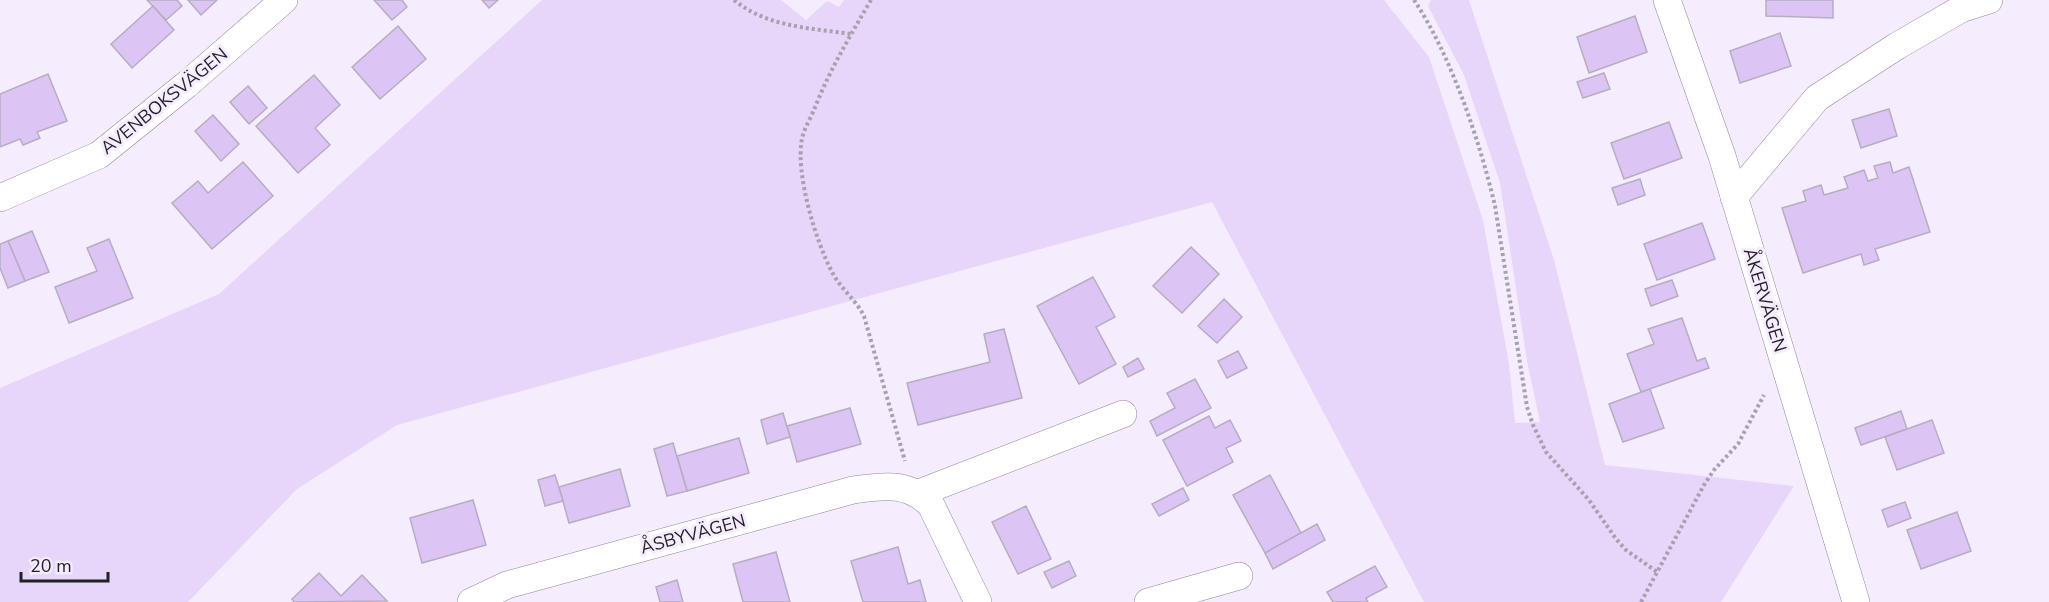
<svg xmlns="http://www.w3.org/2000/svg" width="2049" height="602" font-family="'Nunito Sans',sans-serif">
  <style>
    .green { fill: #e7d6f9 }
    .building { fill: #dcc4f5; stroke: #b7adc2; stroke-width: 1.5 }
    .lines { fill: none; stroke-linecap: round; stroke-linejoin: round }
    .minor-casing { stroke: #8f859a; stroke-width: 28 }
    .path { stroke: #a7a0ae; stroke-width: 4; stroke-dasharray: 3 3; stroke-linecap: butt }
    .minor { stroke: #fff; stroke-width: 27 }
    .labels { text-anchor: middle; dominant-baseline: central; stroke-width: 6; stroke-linejoin: round; paint-order: stroke }
    .street-label { font-size: 18px; fill: #231f27; stroke: #f5ecfe }
  </style>
  <rect width="100%" height="100%" fill="#f5ecfe"/>
  <polygon class="green" points="542,0 781,0 806,20 827,1 839,7 844,0 1384,0 1429,57 1483,220 1509,364 1515,423 1540,422 1527,361 1500,183 1464,75 1428,6 1431,0 1469,0 1554,260 1605,465 1794,486 1721,602 1424,602 1212,202 397,425 297,489 188,602 0,602 0,388 219,294"/>
  <g class="building">
    <polygon points="147,0 177,0 182,6 166,20"/>
    <polygon points="188,0 217,0 201,15"/>
    <polygon points="374,0 402,0 407,7 392,20"/>
    <polygon points="482,0 498,0 489,8"/>
    <polygon points="1766,0 1833,0 1833,18 1766,16"/>
    <polygon points="153,6 174,30 132,68 111,44"/>
    <polygon points="1635,16 1647,52 1589,73 1577,37"/>
    <polygon points="398,26 426,59 380,99 352,67"/>
    <polygon points="1780,33 1791,66 1740,83 1730,51"/>
    <polygon points="1604,73 1610,89 1583,98 1577,82"/>
    <polygon points="48,74 67,121 37,132 40,138 23,145 20,139 0,147 0,94"/>
    <polygon points="314,75 340,105 315,128 330,145 298,173 256,126"/>
    <polygon points="248,86 267,108 249,124 230,102"/>
    <polygon points="1889,109 1897,136 1861,148 1852,120"/>
    <polygon points="213,115 239,144 221,161 195,131"/>
    <polygon points="1669,122 1682,158 1624,179 1611,143"/>
    <polygon points="243,162 273,196 212,249 172,203 198,181 208,193"/>
    <polygon points="1890,162 1893,173 1909,167 1930,232 1875,249 1879,260 1864,265 1861,254 1803,273 1782,208 1806,201 1803,191 1821,185 1824,195 1848,188 1844,177 1864,170 1868,181 1878,178 1874,166"/>
    <polygon points="1640,179 1645,195 1618,205 1612,188"/>
    <polygon points="1702,223 1715,259 1657,280 1644,244"/>
    <polygon points="32,231 49,272 25,281 8,241"/>
    <polygon points="109,239 133,298 69,323 55,287 97,271 87,248"/>
    <polygon points="8,241 25,281 8,288 0,268 0,244"/>
    <polygon points="1191,247 1219,274 1182,313 1153,286"/>
    <polygon points="1093,277 1115,317 1096,327 1116,364 1079,384 1037,306"/>
    <polygon points="1672,280 1678,296 1651,306 1645,289"/>
    <polygon points="1224,299 1242,317 1217,343 1198,326"/>
    <polygon points="1682,318 1697,361 1705,358 1709,368 1641,392 1627,354 1654,344 1648,329"/>
    <polygon points="1004,329 1022,398 918,425 907,383 990,362 984,334"/>
    <polygon points="1238,351 1247,368 1227,378 1218,361"/>
    <polygon points="1138,358 1144,369 1128,377 1123,367"/>
    <polygon points="1195,379 1211,408 1157,436 1150,421 1175,408 1167,393"/>
    <polygon points="1650,389 1664,428 1623,442 1609,404"/>
    <polygon points="850,408 861,444 797,462 787,426"/>
    <polygon points="1901,411 1907,429 1861,445 1855,428"/>
    <polygon points="783,413 790,437 767,444 761,420"/>
    <polygon points="1209,416 1215,428 1230,420 1241,441 1226,448 1233,462 1187,486 1163,440"/>
    <polygon points="1932,420 1944,453 1897,470 1885,437"/>
    <polygon points="739,438 749,473 687,491 677,456"/>
    <polygon points="673,443 687,491 667,496 654,449"/>
    <polygon points="620,469 630,506 569,523 559,487"/>
    <polygon points="555,475 563,501 545,506 538,480"/>
    <polygon points="1270,475 1301,533 1265,553 1233,495"/>
    <polygon points="1183,488 1189,500 1159,516 1152,504"/>
    <polygon points="473,500 486,545 422,563 410,518"/>
    <polygon points="1905,502 1911,518 1888,527 1882,510"/>
    <polygon points="1026,506 1051,559 1018,574 992,522"/>
    <polygon points="1957,512 1971,551 1921,569 1907,530"/>
    <polygon points="1317,524 1325,540 1273,569 1265,553"/>
    <polygon points="898,547 908,584 920,580 926,602 863,602 851,561"/>
    <polygon points="776,552 790,602 743,602 733,564"/>
    <polygon points="1069,561 1076,576 1052,588 1044,572"/>
    <polygon points="1375,566 1387,587 1366,598 1368,602 1333,602 1327,592"/>
    <polygon points="319,573 341,596 362,575 387,601 294,602 292,599"/>
    <polygon points="677,580 683,602 660,602 656,587"/>
  </g>
  <g class="lines">
    <g class="minor-casing">
      <g id="minor">
        <polyline points="1667,0 1722,156 1856,602"/>
        <polyline points="1734,197 1817,98 1897,46 1961,9 1989,0"/>
        <polyline points="0,198 99,155 186,85 284,0"/>
        <polyline points="919,493 1123,414"/>
        <path d="M 471,602 L 507,585 L 853,490 C 884,486 907,481 931,505 L 978,602"/>
        <polyline points="1148,602 1239,576"/>
      </g>
    </g>
    <g class="path">
      <path d="M 734,0 C 767,27 810,28 851,34"/>
      <path d="M 871,0 C 850,36 829,71 814,110 C 810,119 804,129 802,139 C 795,173 816,242 832,272 C 840,288 856,300 864,316 L 905,461"/>
      <path d="M 1414,0 C 1451,55 1480,142 1495,206 L 1527,407 L 1533,425 L 1546,452 L 1589,500 L 1616,539 L 1626,550 L 1657,572"/>
      <polyline points="1641,602 1704,485 1714,470 1738,444 1764,395"/>
    </g>
    <use href="#minor" class="minor"/>
  </g>
  <g class="labels">
    <g class="street-label">
      <text transform="translate(164 101) rotate(-39)">AVENBOKSVÄGEN</text>
      <text transform="translate(1765 300) rotate(73)">ÅKERVÄGEN</text>
      <text transform="translate(693 534) rotate(-15)">ÅSBYVÄGEN</text>
    </g>
  </g>
  <path d="M21 572v9h87v-9" fill="none" stroke="#231f27" stroke-width="3"/>
  <text x="30" y="572" font-size="18" fill="#231f27" stroke="#f5ecfe" stroke-width="4.5" paint-order="stroke">20 m</text>
</svg>
